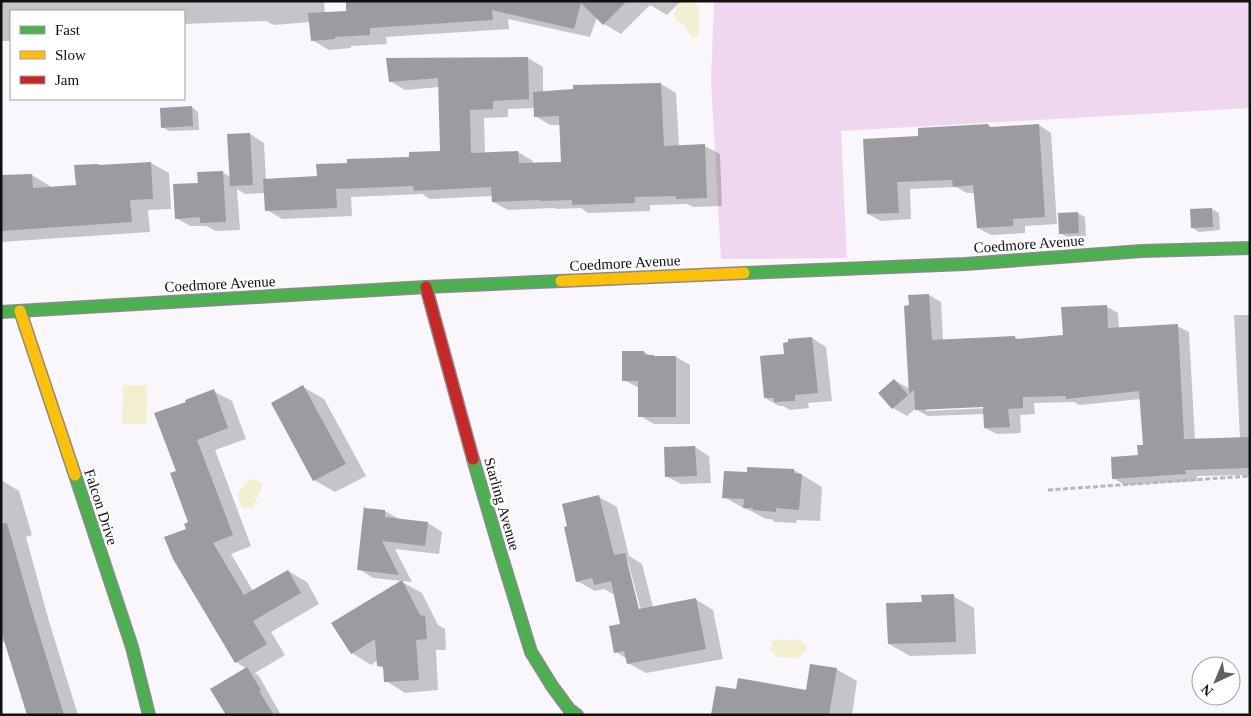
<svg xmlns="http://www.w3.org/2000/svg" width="1251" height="716" font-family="Georgia,serif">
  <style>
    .green { fill: #efd8ef }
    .water { fill: #f3f0d1 }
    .shadow { fill: #0003; fill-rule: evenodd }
    .building { fill: #9d9ba0 }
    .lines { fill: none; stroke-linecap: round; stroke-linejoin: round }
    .fast-casing { stroke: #8c8a8d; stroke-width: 14 }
    .slow-casing { stroke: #8c8a8d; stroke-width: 14 }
    .jam-casing { stroke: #8c8a8d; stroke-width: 14 }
    .path { stroke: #b8b8b9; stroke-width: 3; stroke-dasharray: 5 2.5; stroke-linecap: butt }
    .fast { stroke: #4caf50; stroke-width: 11 }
    .slow { stroke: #ffc107; stroke-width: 11 }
    .jam { stroke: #c62828; stroke-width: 11 }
    .labels { text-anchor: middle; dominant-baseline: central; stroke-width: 5; stroke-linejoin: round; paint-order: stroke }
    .street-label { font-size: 15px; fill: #101010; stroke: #fff }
  </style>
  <rect width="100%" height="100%" fill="#f9f6fc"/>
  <polygon class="green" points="714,1 1250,1 1250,108 841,131 847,258 721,259 711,81"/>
  <g class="water">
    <polygon points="690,1 698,6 700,23 698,37 691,37 684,24 676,21 674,14 679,2"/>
    <polygon points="123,385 147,385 146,424 122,424"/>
    <polygon points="255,479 263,484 252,509 242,508 237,494 249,480"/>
    <polygon points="780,639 789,641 798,639 805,644 807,651 797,658 778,657 770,651 772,641"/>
  </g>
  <g class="shadow">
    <polygon points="1,1 324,1 325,14 347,12 347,1 681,1 667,15 650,5 621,34 604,24 597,17 590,37 508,19 509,29 386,37 387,44 351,46 351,48 329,50 312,40 310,22 274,25 266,21 184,24 184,11 11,11 11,41 1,41"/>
    <path d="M 528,58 L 543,67 L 543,92 L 661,84 L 676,93 L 679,146 L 705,146 L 720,154 L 722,206 L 693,207 L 687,204 L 650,205 L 650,211 L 588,213 L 581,208 L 557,209 L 554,208 L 508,210 L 493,202 L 493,196 L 430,199 L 422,194 L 351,197 L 352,216 L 282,219 L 267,210 L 266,193 L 245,194 L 237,189 L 240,230 L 216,231 L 206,226 L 190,226 L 176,218 L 199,184 L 222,172 L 231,177 L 250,134 L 264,143 L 266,180 L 318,177 L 441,152 L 440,87 L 405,90 L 390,81 ZM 535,108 L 535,116 L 550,125 L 561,125 L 562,163 L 533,164 L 533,161 L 518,152 L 485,154 L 484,118 L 508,117 L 508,109 Z"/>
    <polygon points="192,107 198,112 199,130 169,131 162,127"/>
    <polygon points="987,125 992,128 1039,125 1051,133 1057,224 1025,226 1025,233 991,235 978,228 975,193 967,193 956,187 910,189 911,219 881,221 868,214 920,137"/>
    <polygon points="151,163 169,173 171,209 148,210 150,232 1,242 1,177 32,175 50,186 50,188 77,186"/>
    <polygon points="1212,209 1219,213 1220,230 1199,232 1192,228"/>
    <polygon points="1078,213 1085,217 1086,236 1067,237 1060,233"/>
    <path d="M 929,295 L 941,302 L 943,340 L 1015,337 L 1019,340 L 1064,337 L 1106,306 L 1118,313 L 1119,329 L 1177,326 L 1189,332 L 1195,440 L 1240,438 L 1234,315 L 1250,315 L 1250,475 L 1248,475 L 1197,476 L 1197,481 L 1125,485 L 1113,478 L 1139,456 L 1144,446 L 1141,399 L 1079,405 L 1074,402 L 1034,403 L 1035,414 L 1020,415 L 1021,433 L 997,434 L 985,428 L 984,414 L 928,416 L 915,409 L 907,416 L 893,408 L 894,380 L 910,389 L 910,306 ZM 989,405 L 989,408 L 926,411 L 926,408 Z"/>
    <polygon points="812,338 826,347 832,401 808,403 809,408 790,410 783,406 779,406 765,398 785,355"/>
    <polygon points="644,352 651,356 656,357 676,357 690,365 690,424 654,424 640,416 639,388 624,380"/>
    <polygon points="303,387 324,399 366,476 335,492 314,480"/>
    <polygon points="213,391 232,401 246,439 215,450 251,546 231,554 253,591 288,571 307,582 319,604 271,632 285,655 255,673 259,676 281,715 227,715 247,669 236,662 174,558 190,523 177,472 188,403"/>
    <polygon points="695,447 709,456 711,483 681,484 666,476 665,448"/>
    <polygon points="794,470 822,487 820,521 797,520 796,523 775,522 771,519 766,519 749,510 745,509 724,497 748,473"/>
    <polygon points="1,480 19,491 32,535 26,537 48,618 78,715 28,715 7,644 1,641"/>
    <path d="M 599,497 L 617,507 L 629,556 L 642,564 L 653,607 L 695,599 L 713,610 L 723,659 L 646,673 L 628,663 L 627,659 L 616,652 L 622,625 L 615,594 L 613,594 L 604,589 L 595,591 L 577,581 ZM 626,562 L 628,562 L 642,614 L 640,615 Z"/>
    <polygon points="385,511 399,519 428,523 442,532 439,554 395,549 412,582 373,578 359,569"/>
    <polygon points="402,582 422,593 438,625 445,629 446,650 436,650 438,690 405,693 386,681 385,669 378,666 378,660 371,665 352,653"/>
    <polygon points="953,596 974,608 976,654 910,656 889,644 923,603"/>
    <polygon points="836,669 857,681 852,715 722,715 737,691 807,691"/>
  </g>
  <g class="building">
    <polygon points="346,1 627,1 603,25 581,3 574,29 492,10 493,20 370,28 370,35 335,37 335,39 311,41 308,13 346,11"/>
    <polygon points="528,57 529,99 493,101 493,109 470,110 471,153 518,151 519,163 561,162 559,116 534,117 533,92 573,89 573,85 661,83 664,146 705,144 707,198 676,199 676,196 635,197 635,203 572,205 572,200 541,201 540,200 492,202 491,187 414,191 413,186 336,189 337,208 265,211 263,179 317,176 316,164 347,163 347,159 409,157 409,152 440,151 438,78 389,82 386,58"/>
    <polygon points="192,106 193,126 161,128 160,108"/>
    <polygon points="988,124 990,127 1039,124 1045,217 1013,219 1013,226 977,228 973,185 953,187 952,180 897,182 899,213 867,214 863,139 918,136 918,128"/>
    <polygon points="250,133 253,185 230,186 227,134"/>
    <polygon points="151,162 153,199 130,200 132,222 1,231 1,175 32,174 33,188 76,185 74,165 99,164 99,165"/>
    <polygon points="223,171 226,222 200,223 200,217 175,219 173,184 198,183 197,172"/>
    <polygon points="1212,208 1213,227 1191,228 1190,209"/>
    <polygon points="1078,212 1079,233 1059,234 1058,213"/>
    <polygon points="929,294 932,340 1015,336 1015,339 1063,335 1061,307 1107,305 1108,328 1178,324 1184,439 1250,437 1250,468 1185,470 1186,474 1112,479 1111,457 1138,455 1137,445 1143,445 1139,391 1066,399 1066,396 1023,397 1023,408 1008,409 1010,427 984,428 983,407 915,410 914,390 909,394 904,306 909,305 908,295"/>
    <polygon points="812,337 818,393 795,395 795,401 774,402 774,398 764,398 760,356 784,354 783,343 788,342 788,339"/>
    <polygon points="622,351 644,351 645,355 654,355 654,356 676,356 676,417 638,417 638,381 622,381"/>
    <polygon points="894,379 908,395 892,409 878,393"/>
    <polygon points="303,385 346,464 313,481 271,403"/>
    <polygon points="214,389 228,428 197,440 233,535 213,543 244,595 288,570 301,593 253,621 267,644 235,663 173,559 164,537 186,529 184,524 188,522 170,473 176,471 154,413 186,402 185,400"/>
    <polygon points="695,446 697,476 665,477 664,447"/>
    <polygon points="747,467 794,469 794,473 802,474 799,510 776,508 776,512 753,510 753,508 743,508 744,499 722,498 724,471 747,472"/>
    <polygon points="599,495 614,555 625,553 639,609 696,598 706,649 627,664 624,651 614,653 609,626 620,624 611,581 594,585 592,578 576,582 564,527 567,526 562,504"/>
    <polygon points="364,506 365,508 385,510 385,517 428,522 425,546 382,541 399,575 357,570"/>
    <polygon points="7,523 31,607 64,715 27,715 1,631 1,524"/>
    <polygon points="402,580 420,615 425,616 427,639 416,640 419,680 384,682 383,666 377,666 375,639 351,654 331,623"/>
    <polygon points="954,594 956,642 888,644 886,603 922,602 921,595"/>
    <polygon points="810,664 837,668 829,715 711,715 716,686 736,689 738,678 806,690"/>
    <polygon points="247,667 261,690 259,691 274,715 226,715 210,689"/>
  </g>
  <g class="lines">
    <g class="fast-casing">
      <g id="fast">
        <polyline points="744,273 965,264 1142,251 1250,248"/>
        <polyline points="1,312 426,287 561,281"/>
        <polyline points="473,459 500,551 531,652 552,686 569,709 577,715"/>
        <polyline points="75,475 132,647 149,715"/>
      </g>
    </g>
    <g class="slow-casing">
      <g id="slow">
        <polyline points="561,281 744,273"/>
        <polyline points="20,311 75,475"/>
      </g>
    </g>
    <g class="jam-casing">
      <polyline id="jam" points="426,287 473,459"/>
    </g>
    <polyline class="path" points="1048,490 1250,476"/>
    <use href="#fast" class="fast"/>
    <use href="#slow" class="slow"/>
    <use href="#jam" class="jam"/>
  </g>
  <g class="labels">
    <g class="street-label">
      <text transform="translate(1029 244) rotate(-4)">Coedmore Avenue</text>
      <text transform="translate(625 263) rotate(-3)">Coedmore Avenue</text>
      <text transform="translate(220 284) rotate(-3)">Coedmore Avenue</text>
      <text transform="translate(502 504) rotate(74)">Starling Avenue</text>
      <text transform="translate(101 507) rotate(72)">Falcon Drive</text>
    </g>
  </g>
  <rect width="1251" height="716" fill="none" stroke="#101010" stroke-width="5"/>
  <rect x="10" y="10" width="175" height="90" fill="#ffffff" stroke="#9f9f9f"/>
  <rect x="20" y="26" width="25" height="8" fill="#4caf50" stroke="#9f9f9f"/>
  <text x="55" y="35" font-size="15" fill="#101010">Fast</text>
  <rect x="20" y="51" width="25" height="8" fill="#ffc107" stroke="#9f9f9f"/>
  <text x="55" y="60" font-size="15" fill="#101010">Slow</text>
  <rect x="20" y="76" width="25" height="8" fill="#c62828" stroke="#9f9f9f"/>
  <text x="55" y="85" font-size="15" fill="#101010">Jam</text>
  <g transform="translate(1216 681) rotate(224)"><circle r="24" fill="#ffffff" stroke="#9f9f9f"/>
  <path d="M0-4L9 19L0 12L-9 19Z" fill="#626063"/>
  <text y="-8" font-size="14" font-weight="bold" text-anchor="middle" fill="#101010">N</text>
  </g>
</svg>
